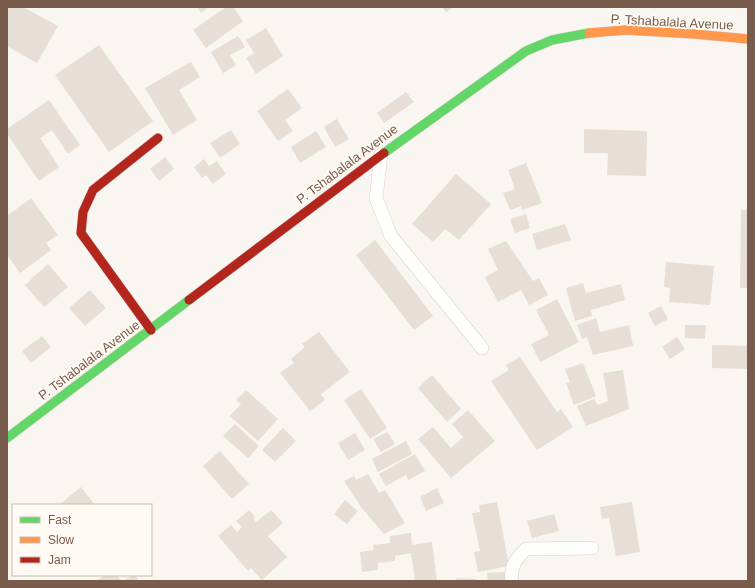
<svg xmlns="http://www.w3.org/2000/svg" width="755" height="588" font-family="Arial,sans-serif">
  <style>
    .building { fill: #e6ded7 }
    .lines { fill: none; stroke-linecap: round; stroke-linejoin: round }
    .lane-casing { stroke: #d7d1cb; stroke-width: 14 }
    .fast-casing { stroke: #d9d2cb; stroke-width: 10 }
    .slow-casing { stroke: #d9d2cb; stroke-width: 10 }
    .jam-casing { stroke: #d9d2cb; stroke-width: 10 }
    .lane { stroke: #fefefd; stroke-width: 13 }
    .fast { stroke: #63d668; stroke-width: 9 }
    .slow { stroke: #ff974d; stroke-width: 9 }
    .jam { stroke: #b3261e; stroke-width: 9 }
    .labels { text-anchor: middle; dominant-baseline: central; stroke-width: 3.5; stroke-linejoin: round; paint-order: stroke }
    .street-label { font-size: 13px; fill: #7a5c4d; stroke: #fffaf3 }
  </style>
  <rect width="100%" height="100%" fill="#f9f5f0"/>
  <g class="building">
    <polygon points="7,7 23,7 58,26 37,63 7,46"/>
    <polygon points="197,7 209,7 201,13"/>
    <polygon points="226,7 233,7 243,21 206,48 193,30"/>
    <polygon points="442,7 454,7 446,12"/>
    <polygon points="266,28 283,56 256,74 246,58 254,53 246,40"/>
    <polygon points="238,36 245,47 230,55 236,65 223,73 211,52"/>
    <polygon points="99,45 153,121 109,152 55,75"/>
    <polygon points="191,62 200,77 179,90 197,120 173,135 145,88"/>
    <polygon points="288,89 302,108 285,120 293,131 278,141 257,111"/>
    <polygon points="406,92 414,102 384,123 377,113"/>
    <polygon points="49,100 80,145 68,154 52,130 40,138 59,167 39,181 7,134 7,129"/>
    <polygon points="337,119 349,139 335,147 324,127"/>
    <polygon points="584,129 647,131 646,176 607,175 608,153 584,153"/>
    <polygon points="231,130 240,144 220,158 210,143"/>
    <polygon points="316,131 326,147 300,163 291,147"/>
    <polygon points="165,157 174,169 159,181 150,169"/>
    <polygon points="204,159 209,166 217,161 226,174 213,184 206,175 202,178 194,167"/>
    <polygon points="526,163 542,203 522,210 521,206 510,210 503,193 515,189 508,170"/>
    <polygon points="456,174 491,204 459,240 445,229 433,242 412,224"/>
    <polygon points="31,198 58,235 46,243 51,250 20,273 7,255 7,216"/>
    <polygon points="741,210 748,210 748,288 740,288"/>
    <polygon points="526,214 530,228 515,233 510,219"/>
    <polygon points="565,224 571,240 537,250 532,234"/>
    <polygon points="375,240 433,316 414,330 356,255"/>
    <polygon points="506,241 533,281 539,278 548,295 529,305 521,290 498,302 485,277 498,270 488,249"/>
    <polygon points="666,262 714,266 710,305 669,302 670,288 664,287"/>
    <polygon points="48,264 68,287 44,307 25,285"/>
    <polygon points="583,283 586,293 621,284 625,300 591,310 592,316 575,321 566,288"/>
    <polygon points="90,290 106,308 85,326 69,308"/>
    <polygon points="557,299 579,342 540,362 531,344 549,335 536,310"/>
    <polygon points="661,306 668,319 655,326 648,313"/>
    <polygon points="596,318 600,332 629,325 633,346 593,355 587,337 582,339 577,325"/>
    <polygon points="685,325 706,325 705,339 685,338"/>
    <polygon points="319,332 350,372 321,394 325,400 310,411 280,373 294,363 291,359 305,347 302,344"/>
    <polygon points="42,336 51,347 31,363 22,351"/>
    <polygon points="677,337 685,349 670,359 662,347"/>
    <polygon points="712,345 748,346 748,369 712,368"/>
    <polygon points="520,357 557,412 561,409 573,427 537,450 491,381 509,370 506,365"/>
    <polygon points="583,363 596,396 574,405 566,383 570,382 565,369"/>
    <polygon points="623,370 629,409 586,426 577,406 594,399 598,405 608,401 603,373"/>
    <polygon points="432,375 461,409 447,422 418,388"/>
    <polygon points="361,389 387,428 370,439 344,400"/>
    <polygon points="246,390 278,419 258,441 230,416 241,404 236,400"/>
    <polygon points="468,410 495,441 451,478 418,439 433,427 451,448 463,437 452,424"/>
    <polygon points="235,424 259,446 248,458 223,436"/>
    <polygon points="283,428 296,441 275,462 262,450"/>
    <polygon points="387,432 395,444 381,452 373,439"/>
    <polygon points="355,433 365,450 348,460 338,443"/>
    <polygon points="406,441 412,454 378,472 372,459"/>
    <polygon points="220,451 249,484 232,499 203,466"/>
    <polygon points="415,454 425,471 408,480 406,475 386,486 379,474"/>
    <polygon points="368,474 379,493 385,490 405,523 384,534 361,507 344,481 354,476 356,480"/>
    <polygon points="81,487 95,505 59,505"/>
    <polygon points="437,488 444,503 426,511 420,497"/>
    <polygon points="345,500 358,511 347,524 334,514"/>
    <polygon points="497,502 509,566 478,572 474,552 480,551 472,513 480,512 479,505"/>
    <polygon points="632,502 640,552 616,556 609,518 602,519 600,507"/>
    <polygon points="249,510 255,517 253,518 256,522 271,510 283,523 268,536 287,557 262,580 251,568 248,571 218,536 231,525 237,532 242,527 236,521"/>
    <polygon points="554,514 559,531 532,538 527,521"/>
    <polygon points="411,533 412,545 432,542 437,581 415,581 411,553 395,556 395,561 378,563 378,570 362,572 360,552 374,550 373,545 390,543 390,536"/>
    <polygon points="505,572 505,581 488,581 487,573"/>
    <polygon points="106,575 117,575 121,581 95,581"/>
    <polygon points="133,575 135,575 139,581 123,581"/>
    <polygon points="456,578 477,579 476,581 456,581"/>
  </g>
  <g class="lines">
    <g class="lane-casing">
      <g id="lane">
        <polyline points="381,155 376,198 391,236 482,348"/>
        <path d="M 512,581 C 510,566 516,559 526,549 L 592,548"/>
      </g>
    </g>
    <g class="fast-casing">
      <g id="fast">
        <polyline points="384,153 526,51 552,40 589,33"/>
        <polyline points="7,438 189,300"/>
      </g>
    </g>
    <g class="slow-casing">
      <polyline id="slow" points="589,33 626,30 694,34 748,39"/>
    </g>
    <g class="jam-casing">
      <g id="jam">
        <polyline points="189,300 384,153"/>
        <polyline points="151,330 81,233 83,212 93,190 158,138"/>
      </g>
    </g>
    <use href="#lane" class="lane"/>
    <use href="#fast" class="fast"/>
    <use href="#slow" class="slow"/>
    <use href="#jam" class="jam"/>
  </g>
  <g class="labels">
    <g class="street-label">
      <text transform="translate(672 22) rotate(3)">P. Tshabalala Avenue</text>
      <text transform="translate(347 164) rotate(-37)">P. Tshabalala Avenue</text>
      <text transform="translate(89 360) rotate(-37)">P. Tshabalala Avenue</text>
    </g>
  </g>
  <rect width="755" height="588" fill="none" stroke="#7a5c4d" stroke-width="16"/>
  <rect x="12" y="504" width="140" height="72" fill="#fffaf3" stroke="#cabbb1"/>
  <rect x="20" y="517" width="20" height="6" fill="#63d668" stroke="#cabbb1"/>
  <text x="48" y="524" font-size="12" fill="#7a5c4d">Fast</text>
  <rect x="20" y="537" width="20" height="6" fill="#ff974d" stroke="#cabbb1"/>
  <text x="48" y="544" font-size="12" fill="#7a5c4d">Slow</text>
  <rect x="20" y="557" width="20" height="6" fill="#b3261e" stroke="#cabbb1"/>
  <text x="48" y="564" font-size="12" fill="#7a5c4d">Jam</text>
</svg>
